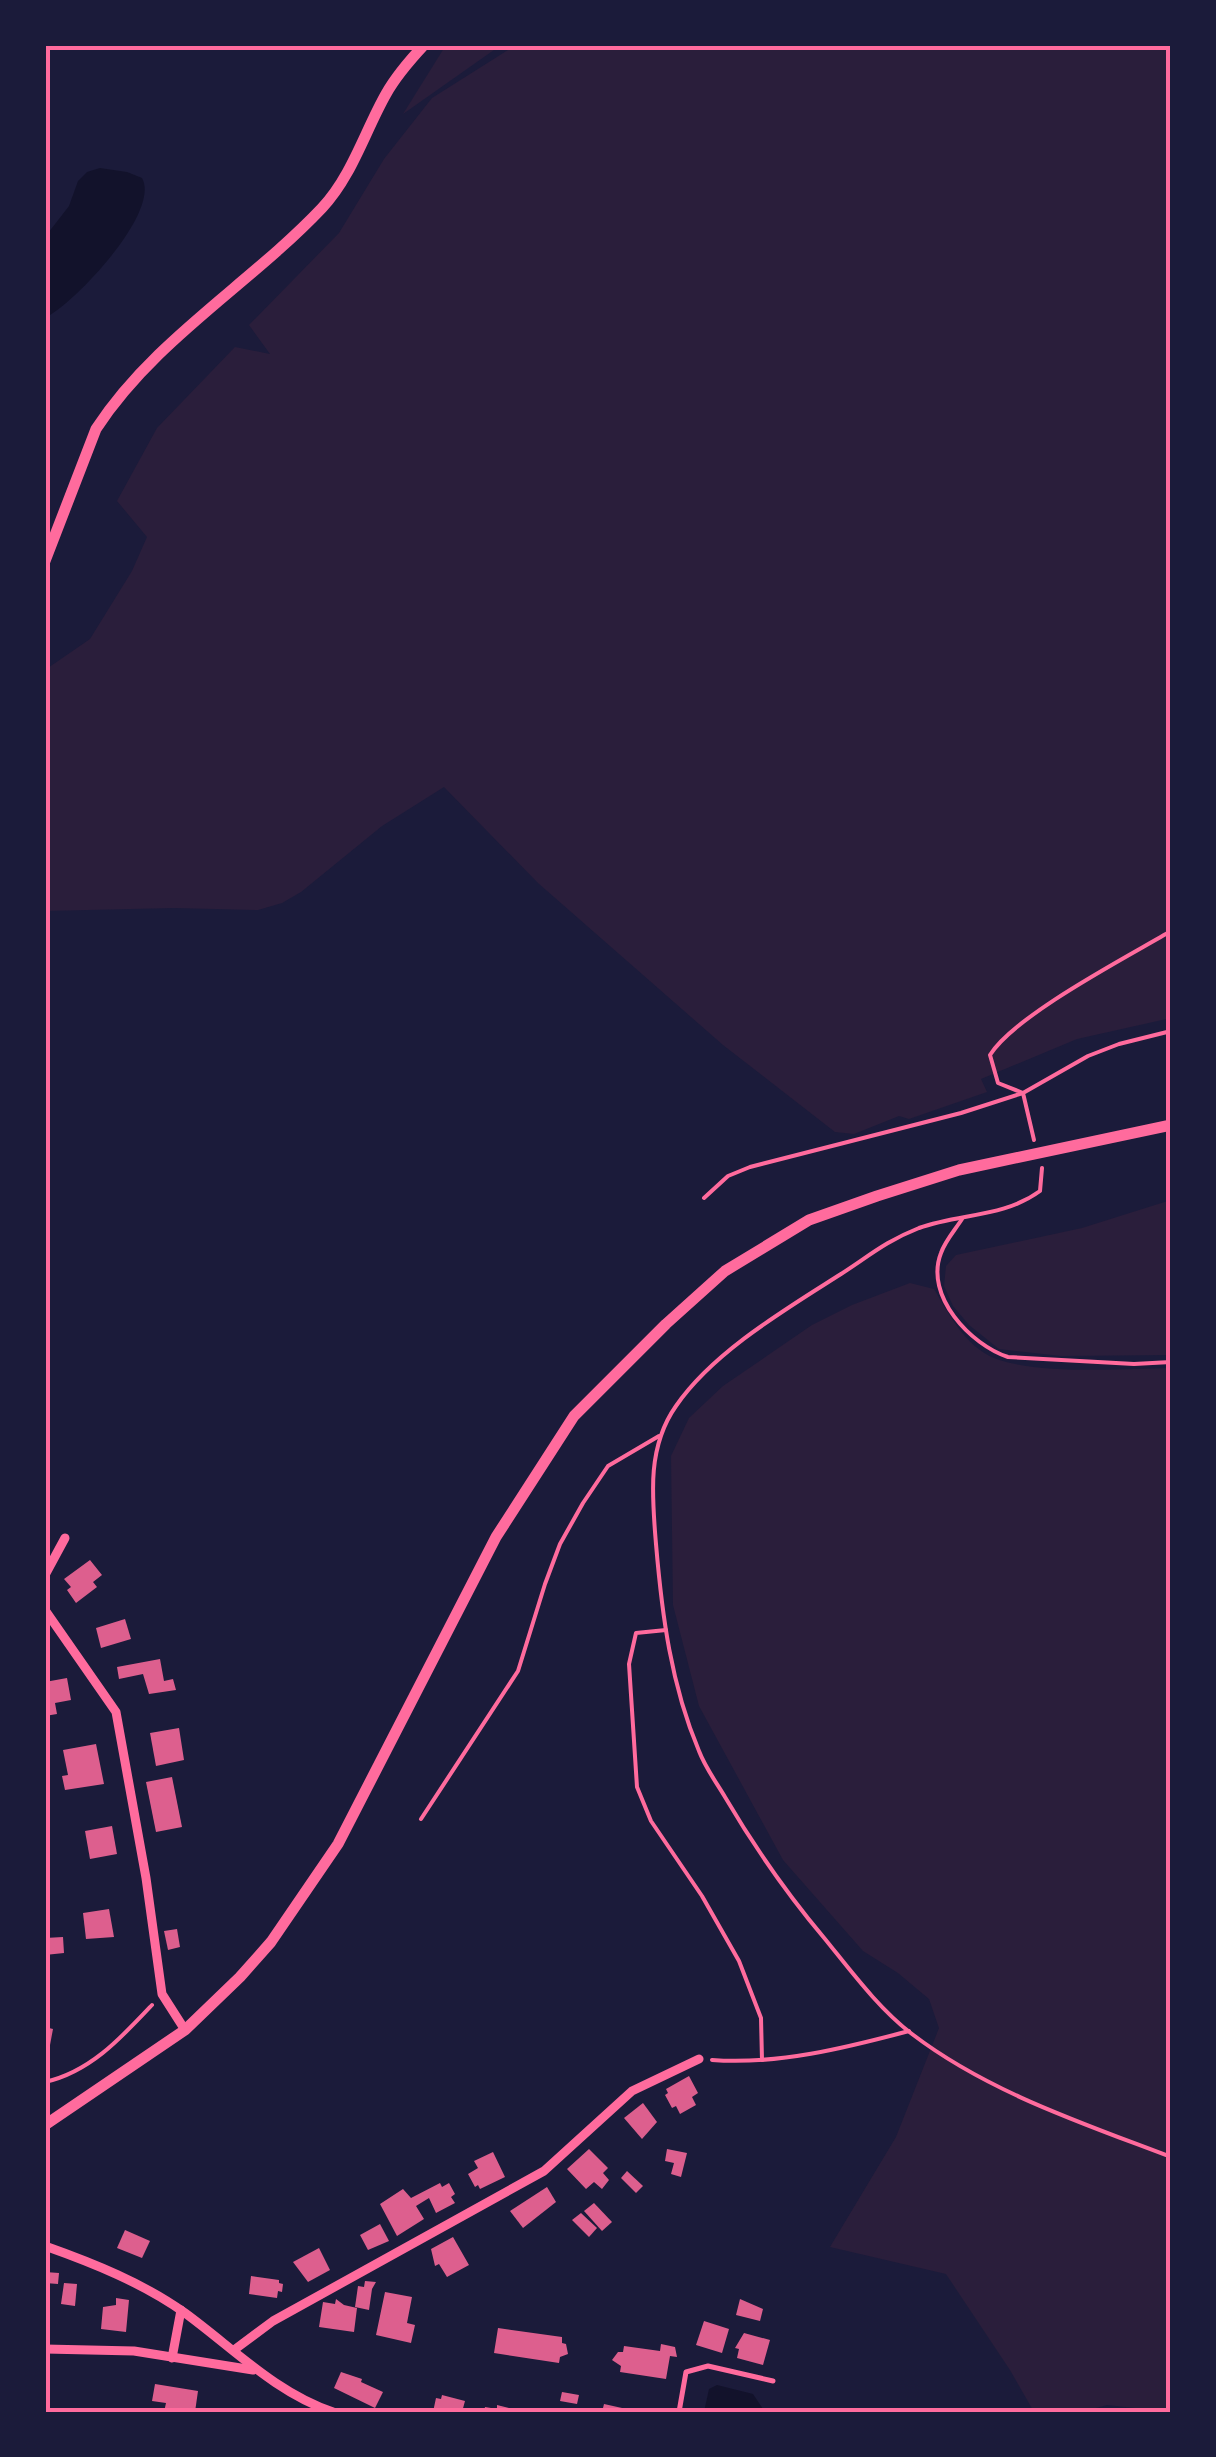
<svg xmlns="http://www.w3.org/2000/svg" width="1216" height="2457" font-family="'Public Sans',sans-serif">
  <style>
    .green { fill: #2a1e3b }
    .water { fill: #12122b }
    .building { fill: #dd5f8e }
    .lines { fill: none; stroke-linecap: round; stroke-linejoin: round }
    .path { stroke: #ff6b9d; stroke-width: 4 }
    .service { stroke: #ff6b9d; stroke-width: 5 }
    .minor { stroke: #ff6b9d; stroke-width: 9 }
    .tertiary { stroke: #ff6b9d; stroke-width: 11 }
    .neatline { fill: none; stroke: #ff6b9d; stroke-width: 4 }
  </style>
  <rect width="100%" height="100%" fill="#1b1b3a"/>
  <g class="green">
    <polygon points="446,45 501,45 403,114"/>
    <polygon points="516,45 1171,45 1171,1018 1077,1039 981,1079 987,1092 909,1119 899,1116 854,1134 835,1132 723,1045 538,883 444,787 382,826 301,892 282,903 258,910 174,908 45,911 45,670 90,639 132,571 147,537 117,501 157,428 235,347 270,354 249,325 339,233 384,159 432,98"/>
    <polygon points="1171,1200 1171,1355 1061,1356 999,1349 969,1325 953,1306 944,1286 946,1266 956,1255 1082,1228"/>
    <path d="M 910,1283 L 934,1289 C 949,1314 965,1346 994,1358 C 1037,1375 1123,1369 1171,1368 L 1171,2412 L 1107,2405 L 1081,2412 L 1034,2412 L 1010,2370 L 946,2274 L 830,2247 L 896,2137 L 939,2028 L 929,1999 L 898,1973 L 863,1951 L 783,1860 L 699,1706 L 673,1605 L 671,1456 L 689,1418 L 723,1386 L 812,1325 L 852,1305 Z"/>
  </g>
  <g class="water">
    <path d="M 100,168 L 127,172 L 142,178 C 161,212 75,303 45,318 L 45,237 L 69,206 L 78,181 L 87,172 Z"/>
    <polygon points="717,2385 753,2394 765,2412 704,2412 709,2389"/>
  </g>
  <g class="building">
    <polygon points="90,1560 102,1575 93,1582 97,1587 76,1603 67,1590 71,1587 64,1579"/>
    <polygon points="125,1619 131,1639 101,1648 96,1628"/>
    <polygon points="160,1659 164,1681 173,1679 176,1690 149,1694 143,1674 119,1679 117,1667"/>
    <polygon points="67,1678 71,1700 55,1703 57,1714 45,1716 45,1682"/>
    <polygon points="179,1728 184,1760 156,1766 150,1733"/>
    <polygon points="96,1744 104,1784 65,1790 62,1776 68,1775 63,1750"/>
    <polygon points="172,1777 182,1827 156,1832 146,1782"/>
    <polygon points="112,1826 117,1854 90,1859 85,1831"/>
    <polygon points="109,1909 114,1937 86,1939 83,1913"/>
    <polygon points="177,1929 180,1947 168,1950 164,1931"/>
    <polygon points="63,1937 64,1953 45,1955 45,1938"/>
    <polygon points="45,2027 53,2029 50,2045 45,2044"/>
    <polygon points="689,2076 698,2093 692,2097 696,2105 680,2114 676,2106 672,2108 665,2095 668,2093 666,2089"/>
    <polygon points="643,2103 657,2122 642,2139 624,2118"/>
    <polygon points="589,2149 608,2168 603,2173 609,2180 602,2189 594,2182 586,2189 567,2169"/>
    <polygon points="667,2149 687,2153 681,2177 671,2174 674,2163 665,2161"/>
    <polygon points="493,2152 505,2177 480,2189 478,2185 475,2187 468,2174 478,2168 474,2161"/>
    <polygon points="627,2171 643,2186 636,2193 621,2178"/>
    <polygon points="440,2183 442,2187 449,2183 455,2194 451,2197 455,2203 436,2213 429,2198 416,2206 424,2219 397,2236 380,2204 403,2189 411,2198"/>
    <polygon points="547,2187 556,2202 523,2228 510,2211"/>
    <polygon points="594,2203 612,2222 602,2231 584,2211"/>
    <polygon points="581,2213 597,2228 589,2237 572,2220"/>
    <polygon points="380,2224 389,2241 368,2250 360,2235"/>
    <polygon points="125,2230 150,2241 142,2258 117,2248"/>
    <polygon points="453,2237 469,2265 447,2277 439,2264 435,2266 431,2249"/>
    <polygon points="319,2248 330,2270 308,2282 293,2262"/>
    <polygon points="45,2272 59,2273 58,2284 45,2283"/>
    <polygon points="251,2276 279,2280 279,2283 283,2284 282,2292 278,2291 277,2298 249,2294"/>
    <polygon points="365,2281 376,2282 372,2289 369,2310 355,2307 358,2286 364,2287"/>
    <polygon points="64,2283 77,2284 75,2306 61,2304"/>
    <polygon points="385,2292 412,2297 407,2323 415,2325 411,2343 376,2335"/>
    <polygon points="116,2298 129,2300 126,2332 101,2329 103,2307 116,2305"/>
    <polygon points="336,2299 344,2305 357,2308 354,2332 319,2327 323,2302 335,2304"/>
    <polygon points="740,2299 763,2309 760,2321 736,2315"/>
    <polygon points="704,2321 729,2329 722,2353 696,2345"/>
    <polygon points="498,2328 562,2337 562,2343 566,2344 568,2354 560,2357 559,2363 494,2353"/>
    <polygon points="744,2333 770,2340 763,2365 737,2358 739,2349 735,2348"/>
    <polygon points="661,2344 675,2347 677,2357 670,2356 666,2379 620,2372 621,2366 612,2360 618,2352 623,2352 624,2346 660,2351"/>
    <polygon points="341,2372 362,2379 361,2382 383,2392 375,2408 334,2388"/>
    <polygon points="155,2384 198,2391 195,2412 164,2412 166,2403 152,2401"/>
    <polygon points="562,2392 579,2395 577,2404 560,2401"/>
    <polygon points="442,2395 465,2401 462,2412 433,2412 436,2398 441,2399"/>
    <polygon points="604,2404 622,2408 621,2412 602,2412"/>
    <polygon points="497,2405 509,2408 507,2412 484,2412 485,2407 497,2409"/>
  </g>
  <g class="lines">
    <g class="path">
      <polyline points="1034,1140 1023,1093 1088,1056 1119,1044 1171,1031"/>
      <path d="M 1042,1168 L 1040,1191 C 1003,1218 960,1213 919,1228 C 886,1241 869,1256 841,1274 C 786,1309 713,1352 676,1406 C 647,1447 652,1496 656,1544 C 662,1615 671,1685 699,1751 C 705,1767 716,1782 725,1797 C 755,1848 787,1894 825,1939 C 851,1971 879,2009 912,2034 C 988,2092 1082,2123 1171,2157"/>
      <path d="M 704,1198 L 728,1176 L 750,1167 L 961,1113 L 1023,1093 L 998,1083 L 990,1055 C 1015,1015 1127,957 1171,931"/>
      <path d="M 962,1219 C 955,1230 945,1241 941,1253 C 924,1296 971,1345 1008,1357 L 1134,1364 L 1171,1362"/>
      <polyline points="666,1630 636,1633 629,1664 637,1787 651,1821 702,1896 739,1961 761,2018 762,2060"/>
      <polyline points="421,1819 518,1671 545,1584 560,1544 583,1503 608,1466 659,1436"/>
      <path d="M 712,2060 C 777,2065 845,2048 909,2031"/>
      <path d="M 45,2082 C 90,2072 121,2038 152,2005"/>
    </g>
    <polyline class="service" points="679,2412 686,2372 708,2366 773,2381"/>
    <g class="minor">
      <polyline points="45,1575 65,1538"/>
      <polyline points="45,1610 116,1712 146,1878 162,1994 185,2030"/>
      <path d="M 45,2246 C 93,2263 143,2283 185,2313 C 233,2348 276,2393 333,2412"/>
      <polyline points="45,2349 134,2351 253,2370"/>
      <polyline points="234,2350 273,2321 544,2171 632,2091 699,2059"/>
      <polyline points="172,2358 181,2310"/>
    </g>
    <g class="tertiary">
      <path d="M 45,561 L 96,429 C 154,340 250,284 322,208 C 352,176 365,131 386,94 C 396,76 410,60 424,45"/>
      <polyline points="45,2125 185,2030 240,1977 271,1942 338,1844 496,1537 574,1416 666,1324 725,1271 809,1220 877,1196 959,1170 1171,1125"/>
    </g>
  </g>
  <rect width="1216" height="2457" fill="none" stroke="#1b1b3a" stroke-width="95"/>
  <rect x="48" y="48" width="1120" height="2362" class="neatline"/>
</svg>
